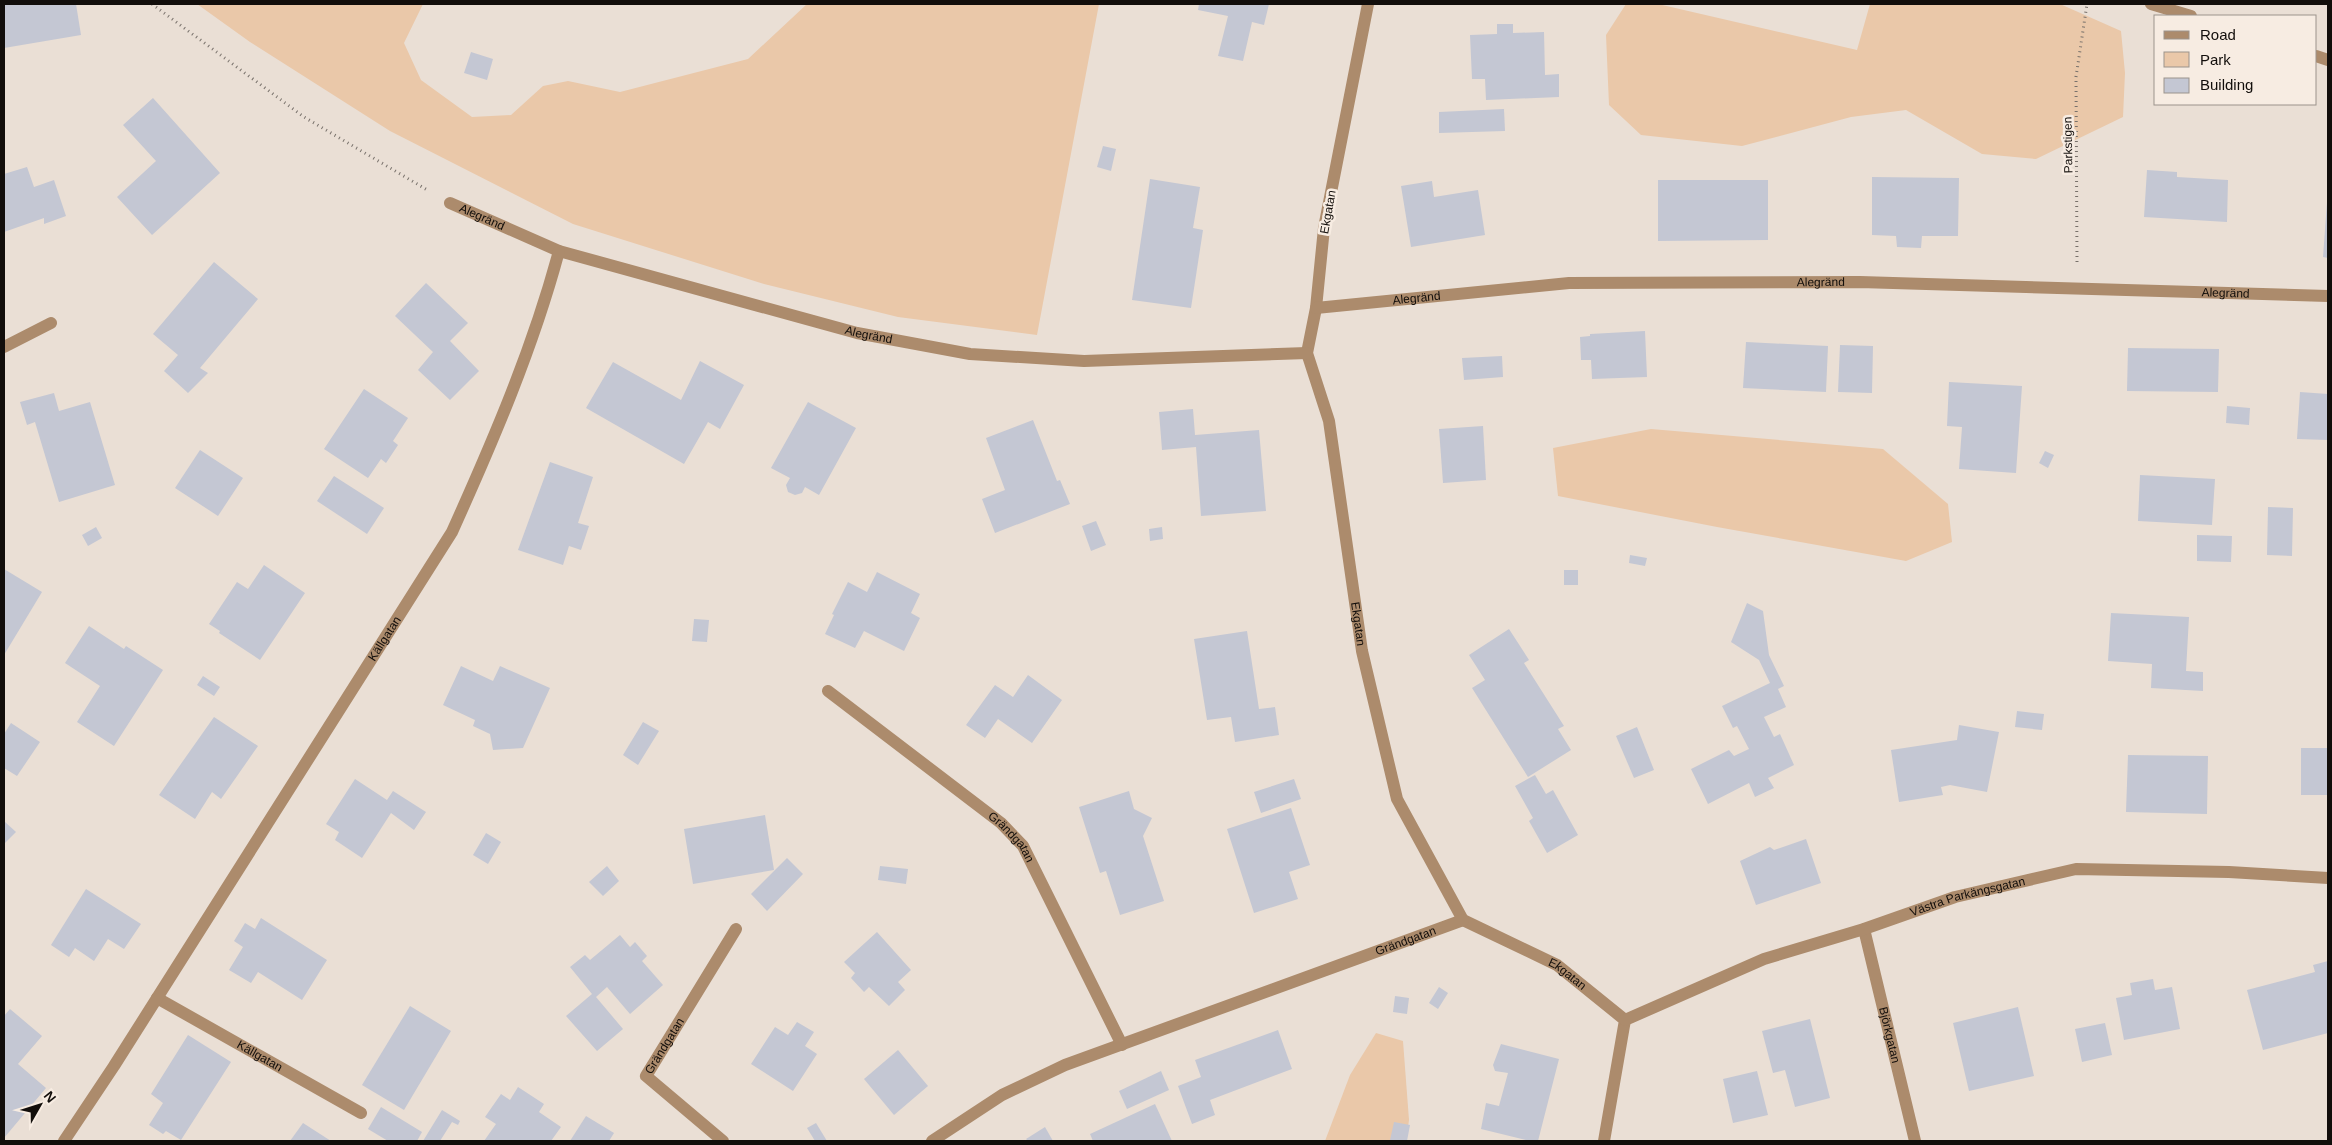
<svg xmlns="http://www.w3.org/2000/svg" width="2332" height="1145" font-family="Helvetica,sans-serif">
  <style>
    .green { fill: #eac8a9 }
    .building { fill: #c4c7d3 }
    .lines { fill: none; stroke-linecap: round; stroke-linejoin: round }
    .path { stroke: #78716b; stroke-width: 3; stroke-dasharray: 1 4; stroke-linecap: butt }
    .minor { stroke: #ac8b6c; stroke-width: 12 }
    .labels { text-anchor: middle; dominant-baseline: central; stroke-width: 5; stroke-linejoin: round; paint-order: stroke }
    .street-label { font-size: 12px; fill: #120e0b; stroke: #f7ece2 }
  </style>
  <rect width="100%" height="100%" fill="#eadfd5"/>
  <g class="green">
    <polygon points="197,4 423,4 404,43 421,80 472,117 511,115 543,86 568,81 620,92 748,59 807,4 1099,4 1037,335 898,317 764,284 573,224 390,131 250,42"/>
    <polygon points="1626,4 1658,4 1857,50 1870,4 2060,4 2121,31 2125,73 2123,117 2036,159 1982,154 1906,110 1851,117 1742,146 1641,135 1609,105 1606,35"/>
    <polygon points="1651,429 1883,449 1948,504 1952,542 1906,561 1717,527 1558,496 1553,448"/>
    <polygon points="1376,1033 1403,1041 1409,1120 1406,1141 1325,1141 1350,1075"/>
  </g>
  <g class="building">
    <polygon points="4,4 76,4 81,35 4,48"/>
    <polygon points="1199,4 1269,4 1264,25 1252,22 1243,61 1218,56 1228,16 1198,10"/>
    <polygon points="1497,24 1513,24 1513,33 1544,32 1545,75 1559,74 1559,97 1486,100 1485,79 1472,79 1470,35 1497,34"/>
    <polygon points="471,52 493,59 487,80 464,73"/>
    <polygon points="153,98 220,173 152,235 117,197 156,161 123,125"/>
    <polygon points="1504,109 1505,131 1439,133 1439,112"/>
    <polygon points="1103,146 1116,149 1111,171 1097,167"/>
    <polygon points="27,167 34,187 54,180 66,216 44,224 44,218 4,232 4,174"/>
    <polygon points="2147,170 2177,172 2177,177 2228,180 2227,222 2144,217"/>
    <polygon points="1872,177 1959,178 1958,236 1922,236 1921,248 1897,247 1896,236 1872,235"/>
    <polygon points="1150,179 1200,187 1193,228 1203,230 1191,308 1132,300"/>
    <polygon points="1658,180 1768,180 1768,240 1658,241"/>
    <polygon points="1432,181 1434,197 1478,190 1485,235 1411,247 1401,186"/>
    <polygon points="2327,202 2328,203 2328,258 2323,257"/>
    <polygon points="214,262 258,299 200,368 208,373 188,393 164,371 178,355 153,334"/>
    <polygon points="426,283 468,323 450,341 479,371 450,400 418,370 433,352 395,316"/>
    <polygon points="1645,331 1647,377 1592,379 1591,360 1581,360 1580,337 1590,336 1590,334"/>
    <polygon points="1746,342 1828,346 1826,392 1743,388"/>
    <polygon points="1840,345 1873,346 1872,393 1838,392"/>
    <polygon points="2128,348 2219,349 2218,392 2127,391"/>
    <polygon points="1502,356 1503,377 1464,380 1462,358"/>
    <polygon points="700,361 744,385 720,429 708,422 684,464 586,408 613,362 681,400"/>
    <polygon points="1949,382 2022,386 2016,473 1959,469 1962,427 1947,426"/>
    <polygon points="364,389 408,418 393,441 398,445 386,463 381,459 368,478 324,449"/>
    <polygon points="2300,392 2328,394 2328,440 2297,439"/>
    <polygon points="54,393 59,411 90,402 115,485 59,502 35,422 27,425 20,402"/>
    <polygon points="808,402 856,428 819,495 805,487 802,493 795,495 788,492 786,485 790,478 771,468"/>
    <polygon points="2227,406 2250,408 2249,425 2226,423"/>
    <polygon points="1193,409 1195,435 1259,430 1266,511 1201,516 1196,447 1162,450 1159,412"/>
    <polygon points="1033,420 1057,481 1060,480 1070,504 995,533 982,499 1005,490 986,438"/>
    <polygon points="1483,426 1486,480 1443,483 1439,429"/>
    <polygon points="200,450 243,478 218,516 175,488"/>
    <polygon points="2045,451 2054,455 2048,468 2039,463"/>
    <polygon points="550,462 593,477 578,523 589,526 581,550 569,546 563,565 518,550"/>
    <polygon points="2140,475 2215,479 2212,525 2138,521"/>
    <polygon points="334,476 384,508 367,534 317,501"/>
    <polygon points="2268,507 2293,508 2292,556 2267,555"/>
    <polygon points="1096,521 1106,545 1091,551 1082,526"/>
    <polygon points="96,527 102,538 88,546 82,535"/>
    <polygon points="1162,527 1163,539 1150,541 1149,529"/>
    <polygon points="2197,535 2232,536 2231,562 2197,561"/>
    <polygon points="1630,555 1647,558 1645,566 1629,563"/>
    <polygon points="264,565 305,593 260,660 219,633 220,631 209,624 237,582 248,589"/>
    <polygon points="4,569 42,592 4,655"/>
    <rect x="1564" y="570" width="14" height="15"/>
    <polygon points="877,572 920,594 911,613 920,618 904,651 864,631 855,648 825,634 834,615 832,614 848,582 867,592"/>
    <polygon points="1747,603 1763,611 1769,655 1784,686 1778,689 1786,707 1764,717 1774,737 1780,734 1794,765 1768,778 1774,788 1755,797 1749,783 1708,804 1691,769 1729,750 1734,756 1749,749 1737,726 1733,728 1722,706 1770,683 1759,660 1731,642"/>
    <polygon points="2111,613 2189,617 2186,671 2203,672 2203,691 2151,688 2152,664 2108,661"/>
    <polygon points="694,619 709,620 707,642 692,641"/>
    <polygon points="89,626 124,649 126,646 163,670 114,746 77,722 100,686 65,663"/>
    <polygon points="1509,629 1529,660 1524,663 1564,726 1558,729 1571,750 1528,777 1472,688 1485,680 1469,655"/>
    <polygon points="1247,631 1259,709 1275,707 1279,735 1235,742 1231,717 1207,720 1194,639"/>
    <polygon points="461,666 493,681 500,666 550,688 523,748 493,750 490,734 473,726 475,720 443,705"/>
    <polygon points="1028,675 1062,700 1032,743 998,719 985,738 966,725 995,685 1013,697"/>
    <polygon points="203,676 220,687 214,696 197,685"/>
    <polygon points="2017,711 2044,714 2042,730 2015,727"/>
    <polygon points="214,717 258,746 221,799 212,792 195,819 159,795"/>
    <polygon points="643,722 659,731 638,765 623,755"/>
    <polygon points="11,723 40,742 17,776 4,768 4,734"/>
    <polygon points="1959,725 1999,732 1987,792 1950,785 1941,787 1943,795 1899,802 1891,750 1957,740"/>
    <polygon points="1637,727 1654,770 1634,778 1616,736"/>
    <rect x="2301" y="748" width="27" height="47"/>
    <polygon points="2128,755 2208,756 2207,814 2126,812"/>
    <polygon points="1535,775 1546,794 1553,790 1578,835 1547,853 1529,821 1533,818 1515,786"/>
    <polygon points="355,779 387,800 393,791 426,812 414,830 391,813 362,858 335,840 339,832 326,824"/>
    <polygon points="1294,779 1301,799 1261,813 1254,792"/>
    <polygon points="1129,791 1134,809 1152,818 1143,836 1164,901 1120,915 1106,871 1100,873 1079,807"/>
    <polygon points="1291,808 1310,865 1289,872 1298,899 1254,913 1227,829"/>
    <polygon points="765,815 774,870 693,884 684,829"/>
    <polygon points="4,821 16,832 4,844"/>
    <polygon points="486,833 501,842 488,864 473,855"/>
    <polygon points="1806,839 1821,883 1756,905 1740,861 1770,847 1774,850"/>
    <polygon points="787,858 803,874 767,911 751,894"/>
    <polygon points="607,866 619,881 603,896 589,882"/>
    <polygon points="880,866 908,869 906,884 878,880"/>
    <polygon points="86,889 141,924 124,949 108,939 94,961 75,948 69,957 51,945"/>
    <polygon points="261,918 327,960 302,1000 258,972 251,983 229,970 243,947 234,941 245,923 255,929"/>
    <polygon points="877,932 911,970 898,982 905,990 889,1006 869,987 864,992 851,978 855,973 844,962"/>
    <polygon points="620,935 630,947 635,942 647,956 642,961 663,985 630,1014 607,987 596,997 623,1029 597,1051 566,1016 592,994 570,967 585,955 590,960"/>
    <polygon points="2328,961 2328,1033 2263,1050 2247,990 2315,972 2313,965"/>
    <polygon points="2153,979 2155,990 2172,987 2180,1029 2124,1040 2116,998 2132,995 2130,983"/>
    <polygon points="1439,987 1448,993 1438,1009 1429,1003"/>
    <polygon points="1395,996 1409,998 1407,1014 1393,1012"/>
    <polygon points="410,1006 451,1031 404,1110 362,1085"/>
    <polygon points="2018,1007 2034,1076 1969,1091 1953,1023"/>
    <polygon points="10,1009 42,1036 18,1064 46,1088 4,1138 4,1016"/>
    <polygon points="1810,1019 1830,1098 1795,1107 1785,1070 1773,1073 1762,1031"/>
    <polygon points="797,1022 814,1032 805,1046 817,1054 793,1091 751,1064 775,1027 788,1035"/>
    <polygon points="2105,1023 2112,1055 2082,1062 2075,1029"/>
    <polygon points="1278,1030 1292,1069 1210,1100 1215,1115 1192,1124 1178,1086 1201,1077 1195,1060"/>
    <polygon points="188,1035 231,1062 181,1140 166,1131 163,1134 149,1125 163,1103 151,1094"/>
    <polygon points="1501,1044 1559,1059 1538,1141 1530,1141 1481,1129 1486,1103 1499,1106 1508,1073 1495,1071 1493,1065"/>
    <polygon points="898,1050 928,1086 894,1115 864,1079"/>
    <polygon points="1161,1071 1169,1090 1127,1109 1119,1091"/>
    <polygon points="1757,1071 1768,1115 1733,1123 1723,1079"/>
    <polygon points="518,1087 544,1104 539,1112 561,1127 551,1141 484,1141 496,1124 485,1117 501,1094 510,1100"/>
    <polygon points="1155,1104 1172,1141 1093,1141 1090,1134"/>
    <polygon points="381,1107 422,1132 417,1141 388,1141 368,1129"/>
    <polygon points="442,1110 460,1121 458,1125 452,1122 440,1141 423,1141"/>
    <polygon points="586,1116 614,1133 609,1141 570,1141"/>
    <polygon points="1394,1122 1410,1125 1407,1141 1390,1140"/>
    <polygon points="303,1123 331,1141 290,1141"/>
    <polygon points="816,1123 827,1141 815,1141 807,1128"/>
    <polygon points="1045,1127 1053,1141 1028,1141 1026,1139"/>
  </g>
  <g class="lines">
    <g class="path">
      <polyline points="152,4 304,117 429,191"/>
      <polyline points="2077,262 2076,77 2087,4"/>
    </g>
    <g class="minor">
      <path id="s1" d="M 1368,4 L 1324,228 L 1316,308 L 1307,353 L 1329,421 L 1362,651 L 1397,799 L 1463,920 L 1557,965 L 1625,1020 L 1604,1141"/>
      <polyline points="2151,4 2191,16"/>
      <polyline points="2316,56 2328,60"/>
      <path id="s2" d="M 450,203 L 559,251 L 857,333 L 970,354 L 1084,361 L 1307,353"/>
      <path id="s3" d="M 1316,308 L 1569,283 L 1860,282 L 2328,296"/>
      <polyline points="4,347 51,323"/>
      <path id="s4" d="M 828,691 L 1001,823 L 1023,846 L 1122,1045"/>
      <path id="s5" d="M 1864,929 L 1915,1141"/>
      <path id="s6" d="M 157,998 L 361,1113"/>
      <path id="s7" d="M 1625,1020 L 1764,959 L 1864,929 L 1955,897 L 2076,869 L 2229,872 L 2328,878"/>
      <path id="s8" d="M 64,1141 L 114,1066 L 452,532 C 493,441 533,348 559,251"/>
      <path id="s9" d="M 723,1141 L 646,1076 L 736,929"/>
      <path id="s10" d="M 932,1141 L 1002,1095 L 1065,1065 L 1463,920"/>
    </g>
  </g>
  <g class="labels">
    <g class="street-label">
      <text transform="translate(2068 145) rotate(-91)">Parkstigen</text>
      <text transform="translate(1328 212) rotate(-80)">Ekgatan</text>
      <text stroke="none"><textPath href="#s2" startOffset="35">Alegränd</textPath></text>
      <text stroke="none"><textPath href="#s3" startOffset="506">Alegränd</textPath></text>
      <text stroke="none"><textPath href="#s3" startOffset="911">Alegränd</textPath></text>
      <text stroke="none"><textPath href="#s3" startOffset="101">Alegränd</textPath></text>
      <text stroke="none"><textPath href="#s2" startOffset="440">Alegränd</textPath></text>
      <text stroke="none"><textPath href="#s1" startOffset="631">Ekgatan</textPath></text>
      <text stroke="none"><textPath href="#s8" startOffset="596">Källgatan</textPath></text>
      <text stroke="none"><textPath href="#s4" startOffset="235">Grändgatan</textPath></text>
      <text stroke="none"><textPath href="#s7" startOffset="365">Västra Parkängsgatan</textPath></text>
      <text stroke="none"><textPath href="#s10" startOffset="516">Grändgatan</textPath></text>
      <text stroke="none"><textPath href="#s1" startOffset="1066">Ekgatan</textPath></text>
      <text stroke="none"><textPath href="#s5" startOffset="109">Björkgatan</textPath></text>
      <text stroke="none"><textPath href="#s9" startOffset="136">Grändgatan</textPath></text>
      <text stroke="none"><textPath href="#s6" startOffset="118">Källgatan</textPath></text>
    </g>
  </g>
  <rect width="2332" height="1145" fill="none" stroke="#120e0b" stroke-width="10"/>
  <rect x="2154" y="15" width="162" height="90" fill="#f7ece2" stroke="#9b938c"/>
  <rect x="2164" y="31" width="25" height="8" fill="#ac8b6c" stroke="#9b938c"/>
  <text x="2200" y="40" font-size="15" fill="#120e0b">Road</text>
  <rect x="2164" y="52" width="25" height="15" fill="#eac8a9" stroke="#9b938c"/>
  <text x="2200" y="65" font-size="15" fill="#120e0b">Park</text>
  <rect x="2164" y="78" width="25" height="15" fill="#c4c7d3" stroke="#9b938c"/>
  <text x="2200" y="90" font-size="15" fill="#120e0b">Building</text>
  <g transform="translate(40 1105) rotate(51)" stroke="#f7ece2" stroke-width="4" paint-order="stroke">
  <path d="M0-4L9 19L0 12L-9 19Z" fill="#120e0b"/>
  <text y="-8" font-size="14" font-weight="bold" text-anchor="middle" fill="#120e0b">N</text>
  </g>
</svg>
